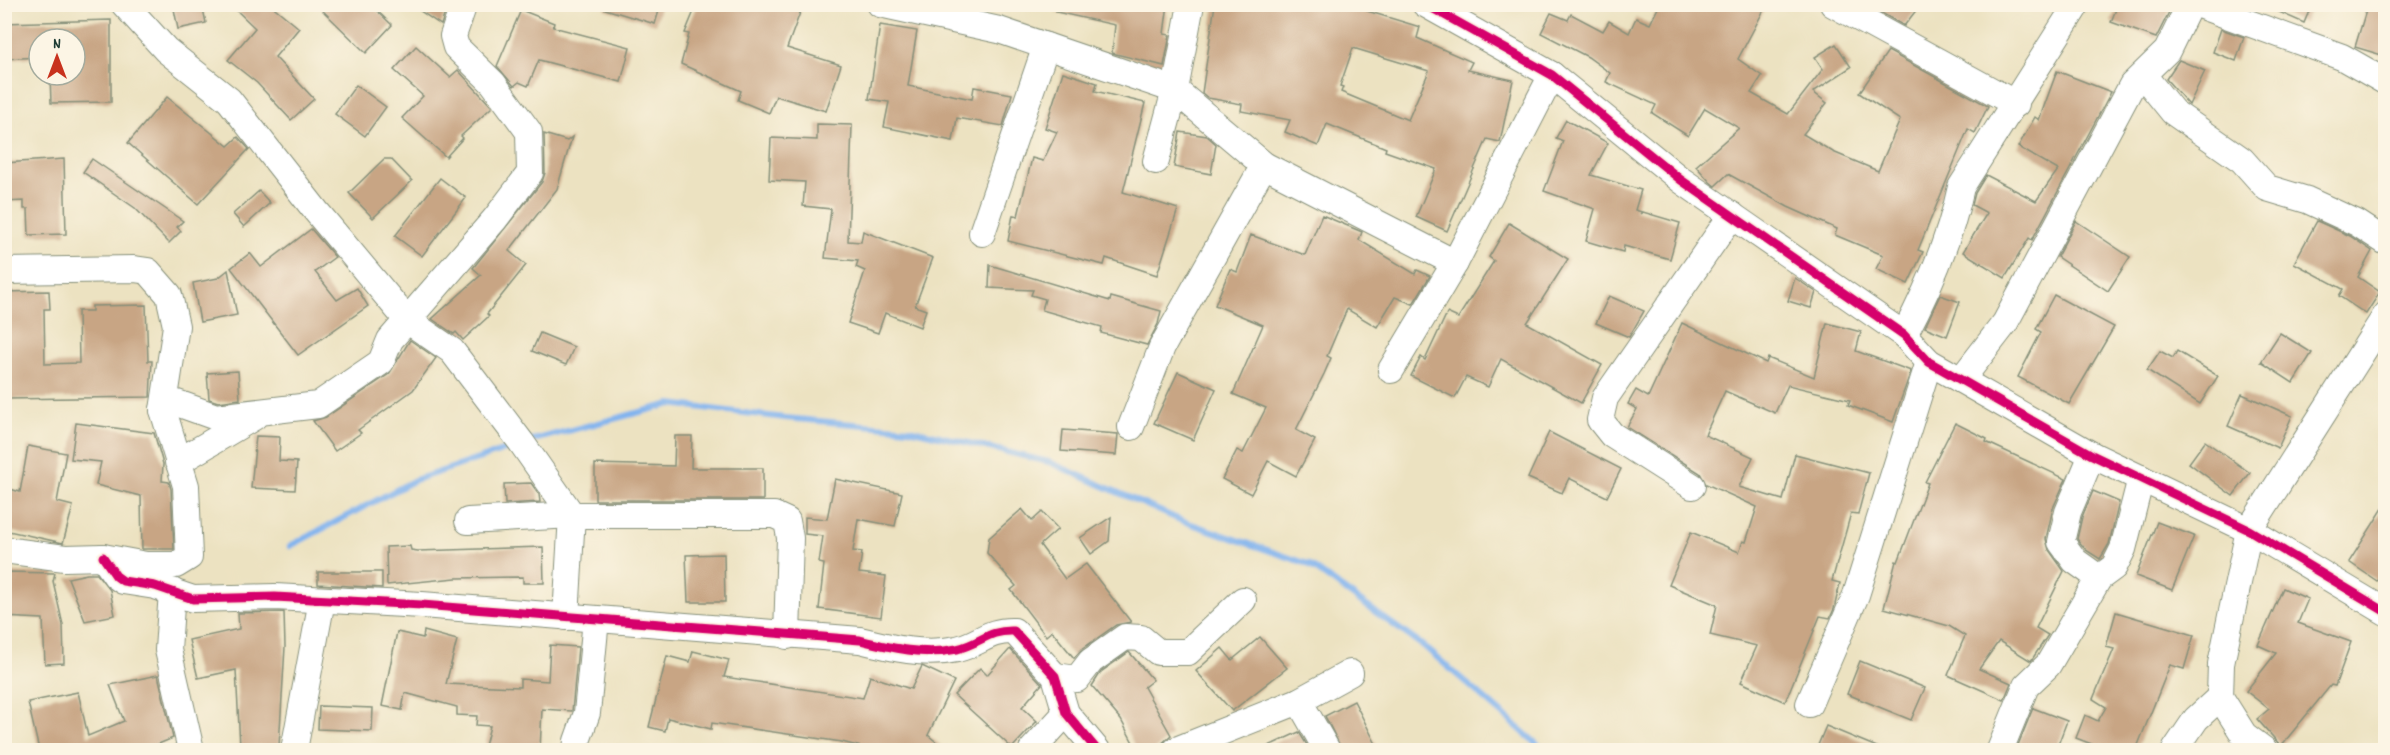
<svg xmlns="http://www.w3.org/2000/svg" width="2390" height="755" font-family="Dekko,sans-serif">
  <style>
    .lines { fill: none; stroke-linecap: round; stroke-linejoin: round }
    .stream { stroke: #82b4ee; stroke-width: 6 }
    .building { fill: #c8a584; fill-rule: evenodd }
    .minor-casing { stroke: #86907a; stroke-width: 28 }
    .minor { stroke: #fff; stroke-width: 26 }
    .cycleway-casing { stroke: #fcf5e5; stroke-width: 13 }
    .cycleway { stroke: #d6006c; stroke-width: 9 }
  </style>
  <rect width="100%" height="100%" fill="#fcf5e5"/>
  <filter id="ink" filterUnits="userSpaceOnUse"><feTurbulence type="fractalNoise" baseFrequency=".0167" numOctaves="2"/><feDisplacementMap in="SourceGraphic" scale="12" xChannelSelector="R" yChannelSelector="G"/><feConvolveMatrix kernelMatrix="1 2 1 2 8 2 1 2 1" color-interpolation-filters="sRGB"/></filter>
  <filter id="wash" filterUnits="userSpaceOnUse"><feTurbulence type="fractalNoise" baseFrequency=".008" numOctaves="4" result="noise"/><feDisplacementMap in="SourceGraphic" scale="24" xChannelSelector="R" yChannelSelector="G"/><feGaussianBlur stdDeviation="1.35" result="paint"/><feColorMatrix in="noise" values="0 0 0 0 0 0 0 0 0 0 0 0 0 0 0 0 0 1.4 0 .05"/><feComposite in="paint" operator="in"/></filter>
  <g filter="url(#wash)">
    <rect width="100%" height="100%" fill="#ece2c1"/>
    <g class="lines">
      <g class="stream">
        <polyline points="529,441 671,404 785,418 909,429 1049,462 1180,520 1308,564 1426,648 1544,750"/>
        <polyline points="290,546 415,480 517,446"/>
      </g>
    </g>
    <g id="blocks">
      <g class="building">
        <polygon points="173,4 202,4 206,23 178,29"/>
        <polygon points="230,4 270,4 299,28 275,57 314,99 291,120 257,83 228,60 255,28"/>
        <polygon points="316,4 370,4 392,25 366,53"/>
        <polygon points="410,4 438,4 446,10 441,25"/>
        <polygon points="605,4 661,4 655,24 605,9"/>
        <polygon points="697,4 786,4 801,10 787,48 841,65 826,111 776,96 769,113 738,100 741,91 681,64 689,34 685,33"/>
        <polygon points="1057,4 1168,4 1164,34 1170,35 1164,66 1112,53 1115,25 1056,12"/>
        <path d="M 1215,4 L 1369,4 L 1367,11 L 1420,27 L 1417,38 L 1472,62 L 1468,70 L 1513,80 L 1500,142 L 1487,139 L 1447,231 L 1416,217 L 1436,169 L 1385,151 L 1386,148 L 1327,124 L 1318,146 L 1285,132 L 1290,120 L 1241,111 L 1242,104 L 1208,98 L 1202,93 ZM 1353,48 L 1429,71 L 1408,120 L 1341,92 L 1343,87 L 1340,86 Z"/>
        <polygon points="1660,4 1767,4 1738,59 1762,76 1751,93 1788,114 1823,69 1815,57 1836,44 1851,67 1813,92 1827,103 1803,134 1833,152 1878,171 1900,120 1859,93 1888,51 1988,106 1975,133 1968,129 1918,250 1923,252 1908,284 1876,269 1883,255 1835,235 1837,229 1788,207 1728,174 1715,186 1710,182 1696,166 1739,128 1705,108 1688,136 1652,113 1656,105 1606,82 1610,73 1588,57 1541,33 1551,13 1568,20 1571,14 1603,31 1609,21 1629,33 1636,18 1650,24"/>
        <polygon points="1866,4 1921,4 1904,26"/>
        <polygon points="2118,4 2161,4 2171,8 2156,38 2111,22"/>
        <polygon points="2261,4 2312,4 2304,23"/>
        <polygon points="2368,4 2385,4 2385,56 2355,47"/>
        <polygon points="521,10 554,23 553,27 630,47 621,82 539,60 528,86 519,82 514,86 497,66"/>
        <polygon points="111,20 111,102 51,103 50,75 75,75 75,39 39,39 39,57 4,59 4,23"/>
        <polygon points="880,25 917,31 908,86 972,99 974,87 1012,94 1003,126 957,118 953,141 884,127 889,102 869,99"/>
        <polygon points="2221,29 2244,37 2236,61 2213,52"/>
        <polygon points="416,46 450,77 458,70 492,107 461,136 463,138 446,157 402,118 423,96 394,70"/>
        <polygon points="2179,60 2205,71 2189,105 2166,79"/>
        <polygon points="2057,71 2111,92 2032,240 2029,238 2005,278 1963,252 1987,213 1972,205 1975,193 1986,175 2036,201 2058,170 2018,147 2035,117 2039,120"/>
        <polygon points="1063,72 1097,83 1095,91 1145,103 1123,192 1178,209 1157,275 1106,258 1104,265 1008,241 1013,215 1018,216 1032,158 1043,161 1057,132 1045,128"/>
        <polygon points="356,85 386,107 365,136 335,114"/>
        <polygon points="167,97 228,146 238,137 249,149 198,204 128,143"/>
        <polygon points="1566,120 1608,143 1591,175 1641,190 1635,210 1642,212 1640,214 1643,212 1680,223 1670,259 1624,246 1623,252 1586,241 1595,209 1544,191 1563,141 1556,138"/>
        <polygon points="817,124 852,125 848,241 861,242 863,231 933,258 915,306 926,310 920,327 885,313 878,333 848,323 865,271 856,267 858,261 825,258 831,209 803,206 805,182 769,180 771,138 817,140"/>
        <polygon points="1180,132 1207,136 1216,144 1211,174 1174,167"/>
        <polygon points="544,134 567,141 572,137 557,189 509,251 526,265 487,314 489,316 463,340 456,332 454,334 432,319 481,275 473,268 542,182 545,173"/>
        <polygon points="64,159 66,234 29,235 28,209 24,209 24,201 4,202 4,163"/>
        <polygon points="92,159 183,221 177,227 181,231 169,243 135,208 83,172"/>
        <polygon points="384,159 391,159 412,181 373,218 349,193"/>
        <polygon points="440,178 466,198 422,256 395,236"/>
        <polygon points="259,191 270,203 244,227 233,214"/>
        <polygon points="1322,215 1362,232 1359,240 1415,274 1417,270 1430,276 1413,304 1395,297 1377,327 1347,309 1327,356 1331,358 1324,374 1296,430 1315,440 1296,476 1268,461 1251,494 1222,479 1237,450 1243,453 1266,408 1233,394 1263,325 1215,305 1230,269 1237,272 1251,235 1305,255"/>
        <polygon points="2076,221 2130,257 2108,291 2057,257"/>
        <polygon points="2317,221 2350,236 2372,251 2358,277 2380,292 2366,314 2339,296 2343,289 2294,263"/>
        <polygon points="1509,223 1568,259 1527,323 1602,365 1581,403 1501,359 1488,387 1466,377 1455,398 1411,376 1421,357 1425,360 1447,313 1458,318 1494,261 1489,257"/>
        <polygon points="311,229 335,257 315,272 337,300 357,288 368,306 298,355 231,268 250,253 261,267"/>
        <polygon points="990,265 1110,301 1111,297 1161,311 1158,324 1147,345 1101,333 1102,327 1042,310 1045,299 1031,295 1033,290 989,288"/>
        <polygon points="228,270 237,315 200,322 193,283 218,278"/>
        <polygon points="1795,278 1816,292 1811,308 1788,301"/>
        <polygon points="49,291 50,309 44,309 45,364 79,363 78,311 92,311 92,306 146,305 148,361 152,361 150,397 4,399 4,292"/>
        <polygon points="1940,295 1960,302 1947,336 1925,327"/>
        <polygon points="2054,295 2114,327 2069,404 2018,377 2041,332 2036,329"/>
        <polygon points="1609,296 1644,311 1629,337 1596,323"/>
        <polygon points="1682,323 1766,363 1768,358 1814,377 1827,323 1861,332 1856,351 1911,371 1893,422 1848,405 1850,400 1788,385 1775,413 1725,391 1705,435 1753,457 1739,487 1783,500 1795,454 1869,473 1858,514 1851,513 1832,581 1840,583 1834,609 1830,618 1820,616 1785,702 1741,682 1757,646 1710,635 1717,605 1669,585 1691,532 1739,552 1743,541 1746,542 1757,507 1706,484 1700,473 1627,427 1637,409 1628,404 1636,390 1648,397"/>
        <polygon points="540,333 574,347 566,365 532,351"/>
        <polygon points="2280,333 2312,353 2293,383 2261,362"/>
        <polygon points="410,340 436,358 413,390 358,430 361,433 335,451 313,421 326,417 389,374"/>
        <polygon points="2160,351 2173,358 2177,351 2218,376 2200,404 2147,370"/>
        <polygon points="238,371 240,399 218,402 209,399 207,373"/>
        <polygon points="1178,372 1216,389 1193,440 1154,423"/>
        <polygon points="2242,394 2292,416 2278,448 2228,426"/>
        <polygon points="76,423 154,433 163,464 162,481 169,482 171,489 174,549 142,549 141,496 96,485 101,462 71,459"/>
        <polygon points="1955,423 1987,439 1986,442 2066,479 2053,508 2046,539 2049,550 2064,571 2036,628 2048,635 2031,661 1999,641 1979,669 2011,683 2004,700 1948,675 1965,636 1949,626 1884,608 1896,561 1898,562 1928,483 1925,482"/>
        <polygon points="1063,430 1118,434 1116,455 1061,451"/>
        <polygon points="1549,432 1621,469 1607,497 1569,478 1562,493 1528,478"/>
        <polygon points="256,436 280,437 279,461 297,462 295,490 251,488"/>
        <polygon points="675,436 692,436 691,468 763,468 763,500 595,500 595,464 674,466"/>
        <polygon points="2205,441 2250,473 2233,496 2189,463"/>
        <polygon points="28,446 66,453 57,502 73,506 63,543 4,530 4,507 10,489 20,492"/>
        <polygon points="835,479 902,493 895,526 858,519 853,551 862,552 859,573 886,576 881,617 819,609 824,564 819,563 823,536 805,534 805,517 827,519"/>
        <polygon points="531,483 539,494 540,502 505,504 504,484"/>
        <polygon points="2093,491 2119,502 2109,544 2100,559 2086,550 2077,539 2082,517"/>
        <polygon points="2385,505 2385,567 2377,581 2349,562"/>
        <polygon points="1022,509 1032,521 1042,512 1058,529 1040,545 1065,579 1086,564 1131,622 1116,625 1082,649 1074,658 1052,631 1046,636 1011,590 1016,586 987,553 989,538"/>
        <polygon points="1111,517 1109,541 1091,554 1080,538"/>
        <polygon points="2157,522 2194,536 2172,590 2136,576"/>
        <polygon points="410,546 411,550 418,551 543,547 544,583 523,583 523,577 456,578 387,585 386,547"/>
        <polygon points="724,554 725,602 688,602 686,555"/>
        <polygon points="4,572 55,573 53,581 63,625 64,663 45,664 43,619 4,617"/>
        <polygon points="318,572 382,572 382,588 318,584"/>
        <polygon points="87,574 97,574 110,590 115,615 85,621 68,578"/>
        <polygon points="2283,588 2308,599 2298,623 2351,642 2335,686 2331,685 2281,746 2257,719 2269,709 2246,691 2276,653 2258,645"/>
        <polygon points="284,612 285,647 279,746 240,746 236,670 198,678 189,640 239,629 238,613"/>
        <polygon points="2116,612 2194,635 2184,669 2170,665 2136,750 2107,750 2076,738 2085,715 2098,721 2106,707 2093,699 2114,649 2106,647"/>
        <polygon points="424,631 457,640 446,684 520,687 520,679 548,681 550,645 578,647 572,711 542,709 540,750 484,750 490,726 476,725 477,716 457,715 457,707 405,693 402,710 382,706 397,632 423,638"/>
        <polygon points="1260,637 1287,668 1232,711 1196,671 1222,648 1232,660"/>
        <polygon points="1010,649 1042,684 1022,707 1037,721 1012,748 954,695 980,668 987,675"/>
        <polygon points="693,651 729,660 724,677 863,698 870,676 911,689 922,666 954,681 928,735 946,750 873,750 842,742 712,723 711,729 668,718 665,731 649,727 667,656 690,662"/>
        <polygon points="1129,652 1153,680 1144,687 1171,735 1155,750 1137,750 1121,720 1092,686 1101,672"/>
        <polygon points="1860,661 1925,688 1911,720 1847,694"/>
        <polygon points="158,675 173,738 144,750 39,750 28,702 78,692 88,736 124,721 110,685"/>
        <polygon points="1354,701 1379,750 1342,750 1325,716"/>
        <polygon points="319,706 373,708 372,731 318,729"/>
        <polygon points="2033,708 2067,721 2056,750 2016,750"/>
        <polygon points="1826,726 1884,750 1816,750"/>
        <polygon points="1299,732 1310,750 1260,750"/>
      </g>
    </g>
  </g>
  <g filter="url(#ink)">
    <use href="#blocks" fill-opacity="0" stroke="#86907a" stroke-width="1.5"/>
    <g class="lines">
      <g class="minor-casing">
        <g id="minor">
          <polyline points="124,4 166,50 229,100 316,211 407,320 452,351 521,442 572,515 566,617"/>
          <polyline points="880,4 999,30 1175,90 1264,165 1455,263"/>
          <polyline points="1425,4 1552,75 1681,180 1904,335 1929,362 1961,380 2092,455 2249,530 2386,612"/>
          <polyline points="1833,4 2016,104"/>
          <polyline points="2196,4 2342,57 2386,82"/>
          <polyline points="2143,75 2173,112 2242,160 2267,188 2307,200 2357,223 2386,242"/>
          <polyline points="1156,161 1175,90 1191,4"/>
          <polyline points="982,233 1046,46"/>
          <polyline points="4,271 134,269 148,271 169,295 176,326 163,410 186,486 189,557 176,565 146,565 103,557 65,558 4,550"/>
          <path d="M 1904,335 C 1929,288 1950,239 1961,187 L 2077,4"/>
          <polyline points="1391,370 1455,263 1552,75"/>
          <polyline points="1961,380 2005,323 2132,85 2167,51 2190,4"/>
          <polyline points="163,410 171,402 177,403 216,417 318,405 381,362 390,340 495,219 530,173 529,132 493,83 456,47 453,36 464,4"/>
          <polyline points="1131,427 1162,347 1264,165"/>
          <polyline points="2092,455 2068,512 2061,542 2075,561 2099,578"/>
          <polyline points="178,462 254,417"/>
          <polyline points="1692,486 1612,435 1600,420 1605,398 1732,215"/>
          <polyline points="468,521 572,515 774,515 787,521 790,538 787,636"/>
          <path d="M 103,557 L 116,576 L 123,581 L 155,586 L 193,599 L 275,597 L 422,605 L 860,640 C 892,648 924,656 957,649 C 982,643 987,630 1014,631 L 1055,676 L 1066,713 L 1097,750"/>
          <polyline points="172,591 168,650 191,750"/>
          <polyline points="1055,676 1077,679 1091,661 1125,637 1141,638 1158,652 1188,652 1243,600"/>
          <polyline points="1299,701 1327,750"/>
          <polyline points="1809,704 1856,595 1929,362"/>
          <polyline points="294,750 322,600"/>
          <polyline points="576,750 577,741 587,713 596,619"/>
          <polyline points="1032,750 1066,713"/>
          <polyline points="1176,750 1299,701 1350,673"/>
          <polyline points="2000,750 2026,686 2048,665 2099,578 2114,567 2123,549 2141,478"/>
          <polyline points="2175,750 2196,719 2220,697"/>
          <polyline points="2264,750 2244,735 2220,697 2221,664 2249,530 2386,315"/>
        </g>
      </g>
      <use href="#minor" class="minor"/>
      <g class="cycleway-casing">
        <g id="cycleway">
          <polyline points="1425,4 1552,75 1681,180 1904,335 1929,362 1961,380 2092,455 2249,530 2386,612"/>
          <path d="M 103,557 L 116,576 L 123,581 L 155,586 L 193,599 L 275,597 L 422,605 L 860,640 C 892,648 924,656 957,649 C 982,643 987,630 1014,631 L 1055,676 L 1066,713 L 1097,750"/>
        </g>
      </g>
      <use href="#cycleway" class="cycleway"/>
    </g>
  </g>
  <rect width="2390" height="755" fill="none" stroke="#fcf5e5" stroke-width="24"/>
  <g transform="translate(57 57)"><circle r="28" fill="#fcf5e5" stroke="#a4ab9e" stroke-width="1.5"/>
  <path d="M0-4.5L10 22L0 15L-10 22Z" fill="#c8321e"/>
  <text y="-9" font-size="16" font-weight="bold" text-anchor="middle" fill="#1f3d34">N</text>
  </g>
</svg>
